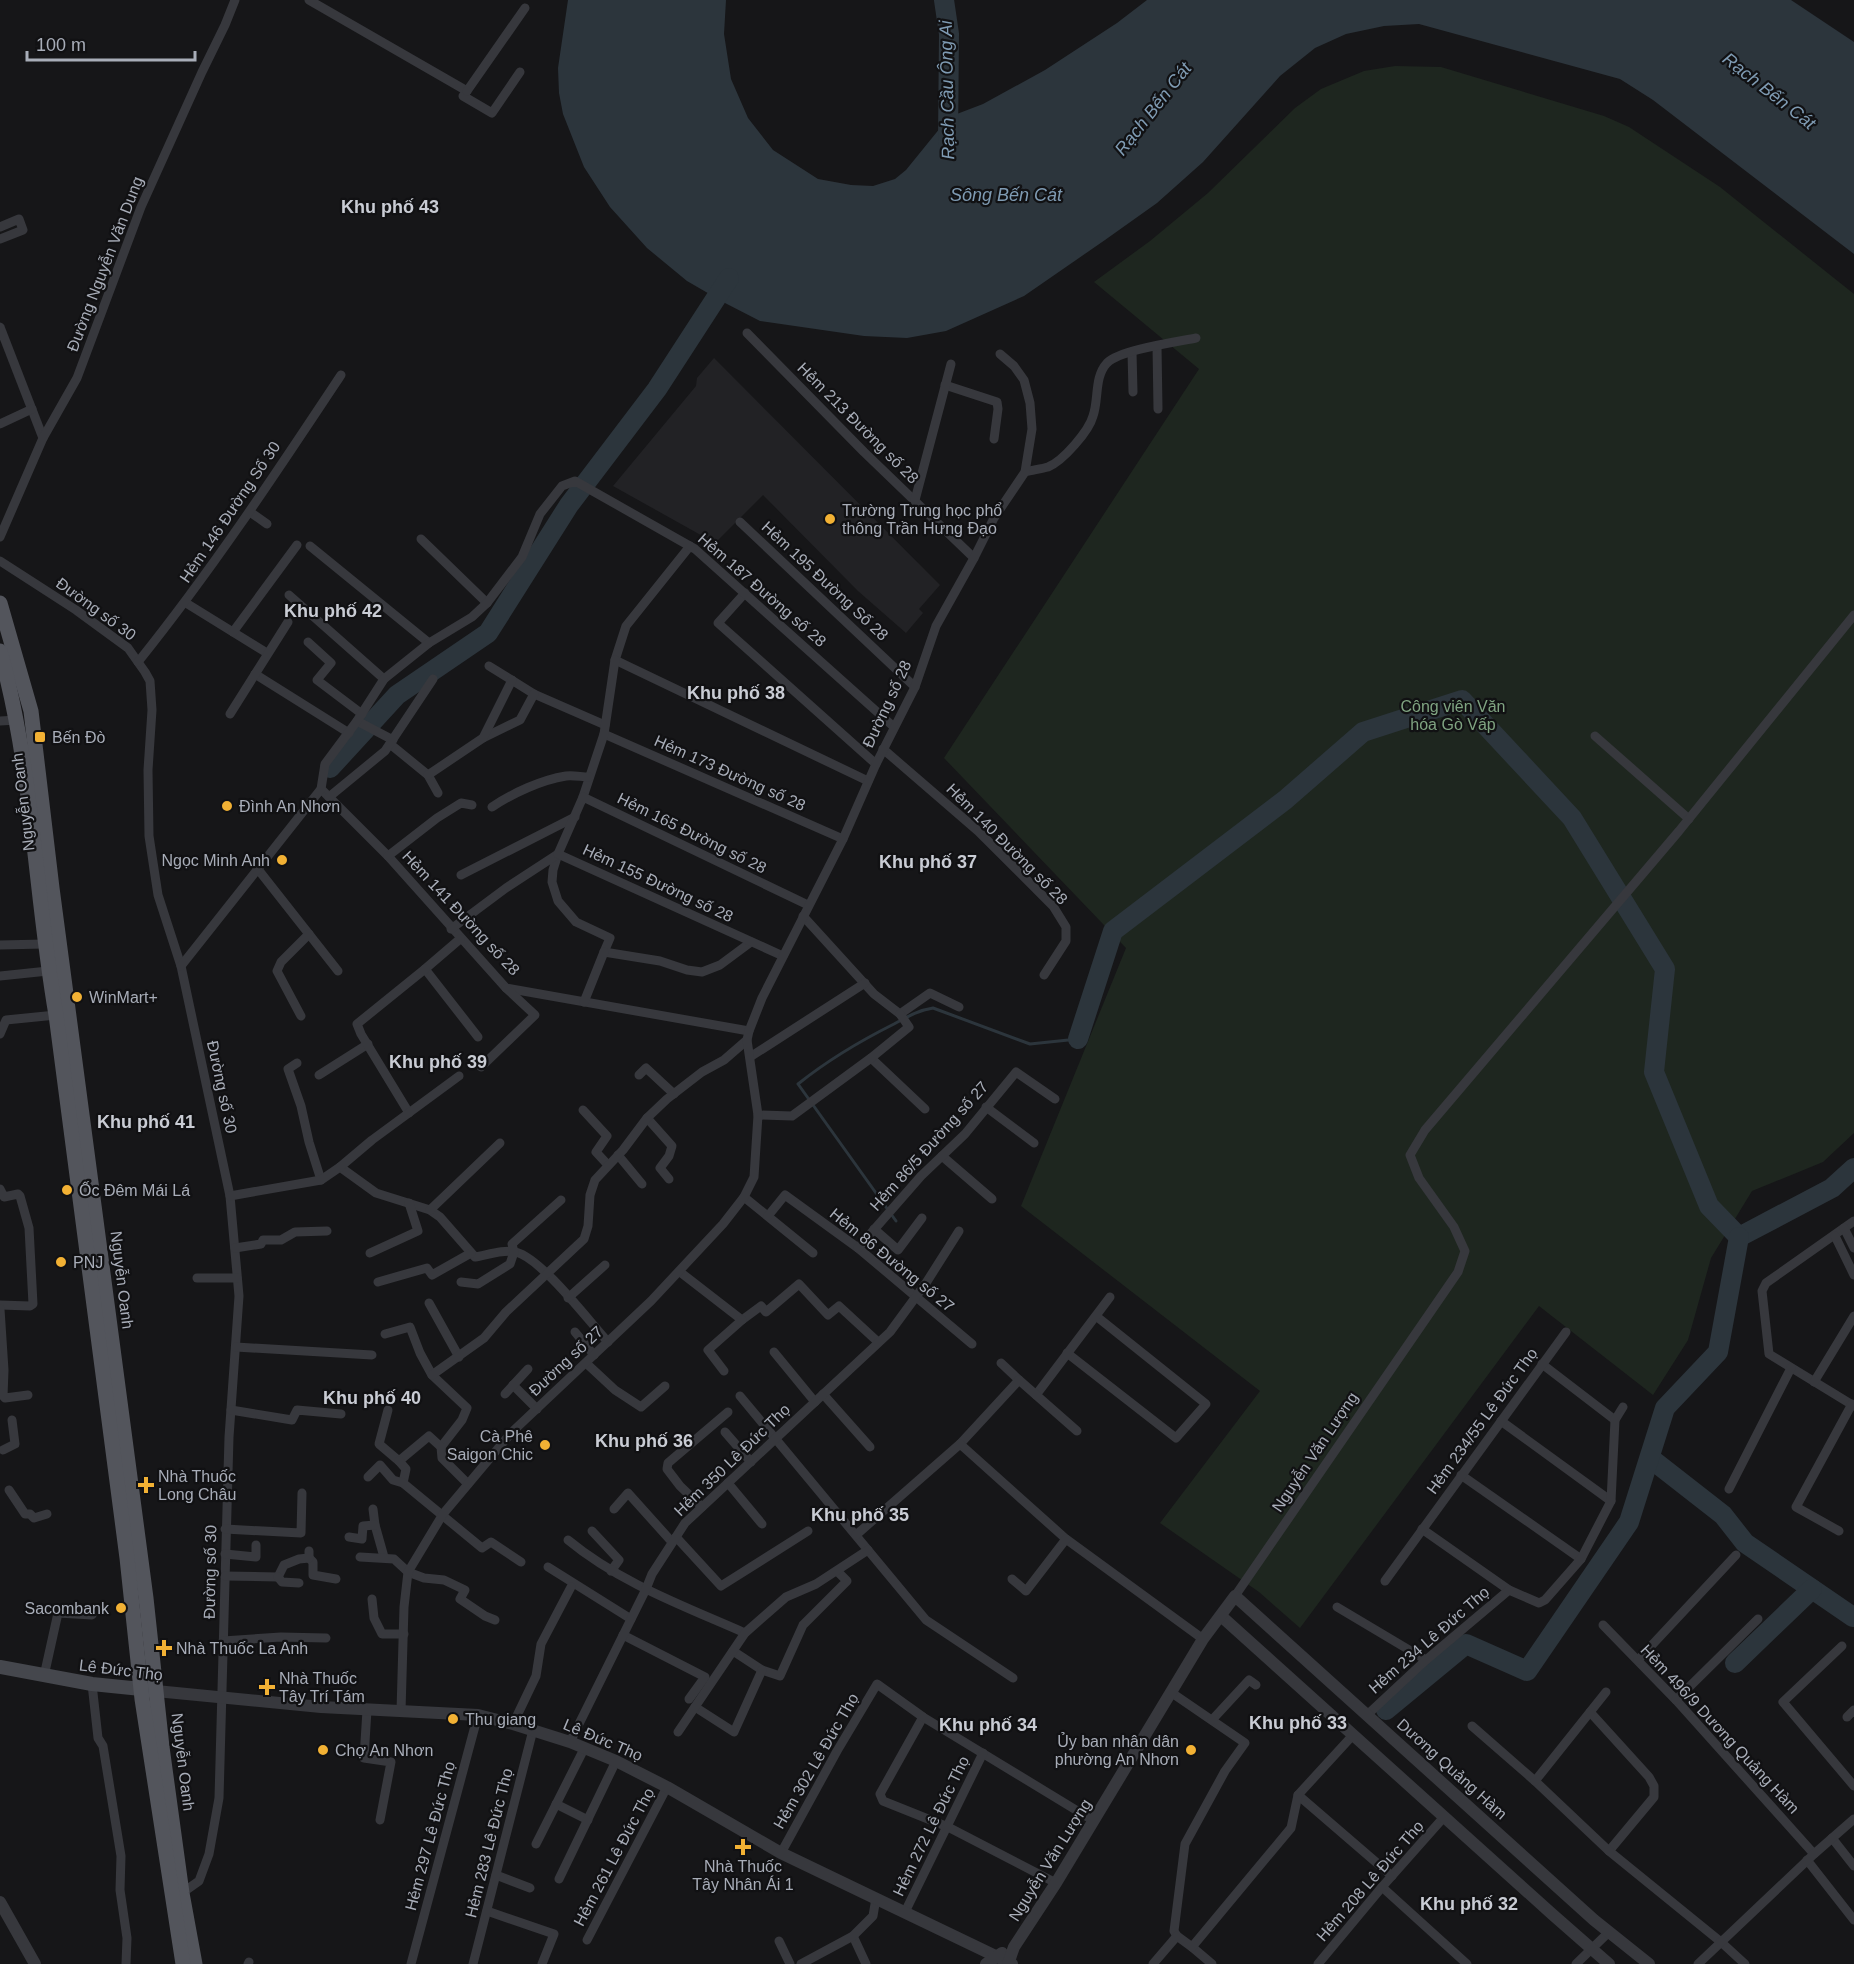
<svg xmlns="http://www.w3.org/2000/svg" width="1854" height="1964" font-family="Arial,sans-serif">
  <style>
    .built { fill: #222225 }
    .green { fill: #1e261f }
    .water { fill: #2c353c }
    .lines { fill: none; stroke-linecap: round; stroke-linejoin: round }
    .stream { stroke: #2c353c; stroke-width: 3 }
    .river { stroke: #2c353c; stroke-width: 20 }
    .minor { stroke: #37383d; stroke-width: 9 }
    .tertiary { stroke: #37383d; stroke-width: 12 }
    .secondary { stroke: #45474d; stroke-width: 14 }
    .primary { stroke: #53555c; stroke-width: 15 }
    .poi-dot { fill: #f2b134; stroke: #111113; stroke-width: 2 }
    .labels { text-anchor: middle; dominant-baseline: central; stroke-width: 4.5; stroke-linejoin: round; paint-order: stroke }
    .street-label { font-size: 16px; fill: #a8adb8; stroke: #111113 }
    .poi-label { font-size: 16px; fill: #a8adb8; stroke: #111113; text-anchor: start }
    .park-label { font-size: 16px; fill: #7fa381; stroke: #111113 }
    .water-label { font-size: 18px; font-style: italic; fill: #7f9bb3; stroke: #111113 }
    .neighbourhood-label { font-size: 18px; font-weight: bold; fill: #c9ccd4; stroke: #111113 }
  </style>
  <rect width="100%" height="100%" fill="#161618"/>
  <polygon class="built" points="714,358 940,585 919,609 923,613 906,633 858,591 763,495 715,543 613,486 696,386 697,378"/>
  <polygon class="green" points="1395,66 1441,67 1604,116 1629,127 1720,187 1854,294 1854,1133 1823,1162 1752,1191 1711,1258 1688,1340 1653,1395 1539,1306 1300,1628 1259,1592 1160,1523 1260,1391 1021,1206 1126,948 944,758 1199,369 1094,282 1150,241 1208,193 1295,108 1321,89 1364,71"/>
  <polygon class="water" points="568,0 726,0 724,34 731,79 748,118 773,150 818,179 851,185 873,186 895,179 906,170 949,117 983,104 1045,70 1117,23 1147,0 1791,0 1854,42 1854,254 1653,100 1620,79 1419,24 1384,26 1346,34 1315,48 1280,76 1203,162 1157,203 1105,240 1024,296 946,331 907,338 864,336 760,321 725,303 687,281 647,248 610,207 584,167 563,114 559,93 558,68"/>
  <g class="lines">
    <path class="stream" d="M 896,1221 L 798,1084 C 828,1060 860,1041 894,1024 C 907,1017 919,1010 933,1008 L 1030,1044 L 1078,1039"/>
    <g class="river">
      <polyline points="944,0 949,34 948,141"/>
      <polyline points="330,768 397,695 488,633 569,505 657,389 729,278"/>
      <polyline points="1078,1039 1113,931 1285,800 1363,732 1462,700 1572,818 1665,969 1654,1072 1709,1206 1739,1237 1832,1188 1854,1168"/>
      <polyline points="1650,1458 1723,1515 1745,1543 1853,1617"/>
      <polyline points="1735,1663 1812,1589"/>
      <polyline points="1386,1710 1466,1644 1527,1671 1629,1522 1665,1408 1718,1352 1739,1237"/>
    </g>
    <g class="minor">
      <polyline points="309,0 467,91 463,96 492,113 520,72"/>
      <polyline points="467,91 525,8"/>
      <polyline points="0,227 19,219 23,230 0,239"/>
      <polyline points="0,327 43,438"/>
      <polyline points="747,333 864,452 974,558"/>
      <polyline points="1157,346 1158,409"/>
      <polyline points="1132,352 1133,392"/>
      <polyline points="945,385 997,402 998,409 994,439"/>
      <polyline points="0,424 32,409"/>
      <path d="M 1025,472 C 1033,470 1041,469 1048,467 C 1063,461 1089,431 1093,416 C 1099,399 1094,377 1107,363 C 1120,350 1176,342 1196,338"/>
      <polyline points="915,500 951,364"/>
      <polyline points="250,512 267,524"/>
      <polyline points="740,522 915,687"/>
      <polyline points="0,537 43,438 77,378 141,207 202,72 225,25 235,0"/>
      <polyline points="421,539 487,603"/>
      <polyline points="310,546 429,643"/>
      <polyline points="690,546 626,626 615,660 868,781"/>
      <polyline points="0,561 76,610 128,648 145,672 150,681 152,710 148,770 149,836 158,895 181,966 230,1196 239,1296 229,1437 219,1798 209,1854 199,1881 182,1893"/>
      <polyline points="745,593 718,623 876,764"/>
      <polyline points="289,595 384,679"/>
      <polyline points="186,603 267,653"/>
      <polyline points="233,632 297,545"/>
      <polyline points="308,642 331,663 317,680 362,714"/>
      <path d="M 138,662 C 212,570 276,473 341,375"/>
      <polyline points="489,666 534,694 605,725"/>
      <polyline points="255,674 349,733"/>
      <polyline points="230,714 288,622"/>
      <polyline points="0,721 17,720"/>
      <polyline points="357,721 393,740"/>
      <polyline points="604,734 843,839"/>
      <polyline points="1595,736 1689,819"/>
      <polyline points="483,738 520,720 534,694"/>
      <polyline points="390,744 428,775 438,793"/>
      <polyline points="883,749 978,831 1053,906 1066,927 1066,941 1044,975"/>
      <polyline points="428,775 483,738 512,680"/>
      <polyline points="321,789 388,856 506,988 749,1031"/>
      <polyline points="329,797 385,751 433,679"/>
      <polyline points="583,797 604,734 615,660"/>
      <path d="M 492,807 C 513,793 541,780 566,776 C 573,775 582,777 589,777"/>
      <polyline points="558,854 553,870 552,882 558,901 576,922 610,938 604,952 660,961 687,970 702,972 720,965 751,942"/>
      <polyline points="388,856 437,818 461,803 472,805"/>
      <polyline points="257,868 338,971"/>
      <polyline points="461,875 575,817"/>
      <polyline points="803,916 874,994 900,1014 930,993 959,1007"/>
      <polyline points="451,929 506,888 558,854"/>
      <polyline points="460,939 425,969 478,1037"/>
      <polyline points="0,945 44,944"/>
      <polyline points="783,956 558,854 583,797 808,905"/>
      <polyline points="181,966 321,789 325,764 357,721 384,679 429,643 472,617 487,603 522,557 540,514 562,486 575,481 695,549 894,727"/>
      <polyline points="0,976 48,971"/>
      <polyline points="584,1002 604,952"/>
      <polyline points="301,1016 277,971 281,962 309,934"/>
      <polyline points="0,1034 6,1020 56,1015"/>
      <polyline points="750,1057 865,983"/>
      <polyline points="871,1058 925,1109"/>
      <polyline points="297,1063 288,1069 301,1106 309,1142 321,1180"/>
      <polyline points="481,1067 535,1015 506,988"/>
      <polyline points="319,1075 368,1044"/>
      <polyline points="639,1075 646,1068 674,1094"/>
      <polyline points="986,1107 1034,1143"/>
      <polyline points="583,1110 607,1136 596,1152 608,1165"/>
      <polyline points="409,1113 361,1034 357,1024 425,969"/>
      <polyline points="758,1115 792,1116 871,1058 909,1027 900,1014"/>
      <polyline points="647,1118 672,1146 669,1156 660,1168 669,1179"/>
      <polyline points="618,1155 642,1184"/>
      <polyline points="942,1156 992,1199"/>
      <path d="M 340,1167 L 376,1193 L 430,1210 L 440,1217 L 475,1257 C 487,1255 504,1249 516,1252 C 542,1259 588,1320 608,1342"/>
      <polyline points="0,1189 4,1197 18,1194 20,1196 29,1228 33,1304 30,1306 0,1305"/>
      <polyline points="230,1196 321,1180 340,1167 372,1140 459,1076"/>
      <polyline points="744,1197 813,1253"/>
      <polyline points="430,1210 500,1143"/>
      <polyline points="768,1216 785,1195 858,1248 972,1344"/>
      <polyline points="1854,1221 1766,1283 1762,1291 1769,1354 1854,1406"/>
      <polyline points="1844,1228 1854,1248"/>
      <polyline points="874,1229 898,1250 922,1218"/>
      <polyline points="1835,1236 1854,1275"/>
      <polyline points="235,1248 261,1244 263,1240 281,1240 295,1232 327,1231"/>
      <polyline points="858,1248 921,1176 965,1134 1016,1072 1055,1099"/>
      <polyline points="370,1253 418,1231 409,1203"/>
      <polyline points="680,1272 742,1320 761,1306 766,1312 799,1284 828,1315 839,1306 878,1342"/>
      <polyline points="197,1278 237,1278"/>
      <polyline points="378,1282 427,1268 432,1275 471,1253"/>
      <polyline points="461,1282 478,1284 510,1264 514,1252 512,1244 561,1200"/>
      <polyline points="568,1298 605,1265"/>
      <polyline points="429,1303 459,1357"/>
      <polyline points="0,1309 4,1370 3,1396 5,1398 28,1395"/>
      <polyline points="575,1332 594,1355"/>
      <polyline points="385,1334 410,1327 420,1353 432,1375 467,1408 462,1420 441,1447"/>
      <polyline points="236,1347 372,1355"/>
      <polyline points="774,1352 815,1402"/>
      <polyline points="1067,1353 1176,1438 1206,1404 1096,1316"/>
      <polyline points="586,1363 615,1390 641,1407 665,1386"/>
      <polyline points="1001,1363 1019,1380"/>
      <polyline points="1542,1364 1615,1420"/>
      <polyline points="724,1371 708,1350 742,1320"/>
      <polyline points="432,1375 484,1338 506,1312 584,1239 588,1226 590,1195 595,1180 623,1150 647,1118 667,1099 702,1072 724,1060 747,1040"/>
      <polyline points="1814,1382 1854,1316"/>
      <polyline points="513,1385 537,1409"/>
      <polyline points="505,1394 528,1369"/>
      <polyline points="823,1394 870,1447"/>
      <polyline points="1036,1395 1110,1297"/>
      <polyline points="740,1396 926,1620 1013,1678"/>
      <polyline points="231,1410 292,1420 297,1410 341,1414"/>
      <polyline points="388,1410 379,1444 399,1461 429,1436 441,1447 442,1458 468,1484"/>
      <polyline points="1501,1421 1611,1501"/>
      <polyline points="725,1432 751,1462"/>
      <polyline points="960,1444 1019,1380 1077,1431"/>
      <polyline points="3,1450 15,1444 12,1420"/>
      <polyline points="399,1461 406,1469 403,1483"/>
      <polyline points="1461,1475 1581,1559"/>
      <polyline points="368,1477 380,1465 393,1480 403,1483 482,1548 491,1542 521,1562"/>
      <polyline points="728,1483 762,1524"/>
      <polyline points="1729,1489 1791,1368"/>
      <polyline points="9,1490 25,1514 30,1514 34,1518 47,1514"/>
      <polyline points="702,1507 680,1486 667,1469 668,1463 728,1412"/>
      <polyline points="373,1509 375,1525 384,1557"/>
      <polyline points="614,1509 628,1493 672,1542"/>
      <polyline points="225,1529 301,1533 302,1493"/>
      <polyline points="1422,1529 1509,1590"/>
      <polyline points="592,1531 619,1560 611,1571"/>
      <polyline points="1839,1531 1796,1507 1852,1404"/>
      <polyline points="856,1535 960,1444 1066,1539 1203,1639"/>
      <polyline points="349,1537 362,1539 363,1526 375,1525"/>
      <polyline points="676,1537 721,1586 808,1531"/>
      <path d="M 568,1540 C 620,1583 684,1606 745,1633"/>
      <polyline points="225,1554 256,1557 256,1545"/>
      <polyline points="360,1557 394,1559 408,1572 424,1578 444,1580 465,1590 460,1599 485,1616 495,1620"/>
      <polyline points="309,1558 313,1562 313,1575 336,1579"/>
      <polyline points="548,1567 631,1619"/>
      <polyline points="225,1576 278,1577 284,1565 299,1559 309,1558 309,1551"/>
      <polyline points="278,1577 282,1582 299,1583"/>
      <polyline points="1012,1579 1026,1591 1066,1539"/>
      <polyline points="1385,1581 1566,1332"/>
      <polyline points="1235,1596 1458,1272 1465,1251 1454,1227 1419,1178 1410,1155 1425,1130 1679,831 1854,615"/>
      <polyline points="372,1599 374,1618 382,1634 404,1634"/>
      <polyline points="1337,1607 1426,1660"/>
      <polyline points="1603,1625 1676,1700 1814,1854"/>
      <polyline points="623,1635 705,1677 689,1699"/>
      <polyline points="223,1641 281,1637 326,1638"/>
      <polyline points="1842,1646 1783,1702 1854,1786"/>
      <polyline points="733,1651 762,1670 780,1676 803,1625 847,1581 837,1571"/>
      <polyline points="1638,1660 1736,1555"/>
      <polyline points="44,1676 58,1613 92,1615"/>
      <polyline points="92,1684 98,1738 103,1746 121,1856 120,1890 127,1938 126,1964"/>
      <polyline points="1172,1693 1245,1743 1225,1771 1185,1844 1174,1931 1177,1936"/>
      <polyline points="1676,1700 1758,1619"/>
      <polyline points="695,1707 734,1732 762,1670"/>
      <polyline points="367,1710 364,1758 391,1762 380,1820"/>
      <polyline points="401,1711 404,1607 408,1572 443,1514 512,1432 651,1301 723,1224 744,1197 754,1177 758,1115 747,1040 749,1031 762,998 843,839 876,764 915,687 936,626 974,558 994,518 1025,472 1032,429 1030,403 1024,380 1014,366 1000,354"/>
      <polyline points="1590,1712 1649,1777 1654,1786 1654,1797 1609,1851"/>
      <polyline points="1367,1715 1426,1660 1509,1590 1539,1603 1545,1600 1581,1559 1611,1501 1615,1420 1623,1407"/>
      <polyline points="923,1717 880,1794 883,1801 948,1827 1056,1883"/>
      <polyline points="1847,1717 1854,1710"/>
      <polyline points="1212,1720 1249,1680 1256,1685"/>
      <polyline points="513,1724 536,1676 541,1644 571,1587"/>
      <polyline points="1472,1726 1535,1781 1609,1851 1721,1942 1745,1964"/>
      <polyline points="678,1732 745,1633 786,1597 816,1584 868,1550"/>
      <polyline points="570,1742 646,1589 652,1574 685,1523 890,1332 926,1283 959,1231"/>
      <polyline points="1535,1781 1606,1692"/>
      <polyline points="1298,1795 1392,1876"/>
      <polyline points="556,1804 588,1820"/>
      <polyline points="1832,1838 1854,1866"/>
      <polyline points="536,1844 585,1747"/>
      <polyline points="781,1853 837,1751 877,1684 923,1717 1094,1821"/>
      <polyline points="1807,1860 1854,1920"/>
      <polyline points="496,1875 530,1888"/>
      <polyline points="559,1879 616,1761"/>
      <polyline points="1382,1887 1467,1964"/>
      <polyline points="487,1911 554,1934 542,1964"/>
      <polyline points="905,1912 983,1753"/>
      <polyline points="853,1936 866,1964"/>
      <polyline points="587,1940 667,1787"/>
      <polyline points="779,1941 790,1964"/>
      <polyline points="1192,1947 1212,1964"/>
      <polyline points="248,1964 249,1962"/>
      <polyline points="411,1964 478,1715"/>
      <polyline points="473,1964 533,1730"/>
      <polyline points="801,1964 853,1936 873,1916 876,1898"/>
      <polyline points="1153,1964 1177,1936 1192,1947 1291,1828 1298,1795 1353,1735"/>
      <polyline points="1318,1964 1382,1887 1444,1817"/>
      <polyline points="1576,1964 1609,1932"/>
      <polyline points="1698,1964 1814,1854 1854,1819"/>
    </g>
    <g class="tertiary">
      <polyline points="1221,1616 1552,1914 1609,1964"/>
      <polyline points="156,1691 321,1707 478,1715 513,1724 570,1742 616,1761 667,1787 781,1853 1012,1964"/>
      <polyline points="0,1902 35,1964"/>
      <polyline points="986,1964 1002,1953"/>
      <polyline points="1008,1964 1014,1947 1056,1883 1203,1639 1235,1596 1594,1920 1649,1964"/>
    </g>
    <polyline class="secondary" points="0,1667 92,1684 151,1690"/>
    <g class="primary">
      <polyline points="0,603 31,711 52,888 146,1598 162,1747 182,1893 195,1964"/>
      <path d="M 0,651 C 33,769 35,894 56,1015 L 127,1558 L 142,1699 L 183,1964"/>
    </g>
  </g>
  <g class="poi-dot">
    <circle cx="830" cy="519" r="6"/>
    <rect x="34" y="731" width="12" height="12" rx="3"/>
    <circle cx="227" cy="806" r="6"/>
    <circle cx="282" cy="860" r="6"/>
    <circle cx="77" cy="997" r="6"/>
    <circle cx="67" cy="1190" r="6"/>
    <circle cx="61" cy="1262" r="6"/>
    <circle cx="545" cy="1445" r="6"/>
    <path d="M143 1476h6v6h6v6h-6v6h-6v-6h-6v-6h6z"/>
    <circle cx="121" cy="1608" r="6"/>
    <path d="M161 1639h6v6h6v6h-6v6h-6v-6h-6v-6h6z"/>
    <path d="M264 1678h6v6h6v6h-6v6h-6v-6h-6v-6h6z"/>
    <circle cx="453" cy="1719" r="6"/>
    <circle cx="323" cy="1750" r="6"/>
    <circle cx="1191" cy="1750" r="6"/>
    <path d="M740 1838h6v6h6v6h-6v6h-6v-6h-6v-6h6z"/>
  </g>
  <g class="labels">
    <g class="street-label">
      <text transform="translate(105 264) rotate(-69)">Đường Nguyễn Văn Dung</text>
      <text transform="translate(858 423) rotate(45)">Hẻm 213 Đường số 28</text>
      <text transform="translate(230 512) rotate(-56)">Hẻm 146 Đường Số 30</text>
      <text transform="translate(825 581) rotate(43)">Hẻm 195 Đường Số 28</text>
      <text transform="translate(762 590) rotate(41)">Hẻm 187 Đường số 28</text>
      <text transform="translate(96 609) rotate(36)">Đường số 30</text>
      <text transform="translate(887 704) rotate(-65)">Đường số 28</text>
      <text transform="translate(730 773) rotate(24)">Hẻm 173 Đường số 28</text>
      <text transform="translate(23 802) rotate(-97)">Nguyễn Oanh</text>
      <text transform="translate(692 833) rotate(26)">Hẻm 165 Đường số 28</text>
      <text transform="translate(1007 844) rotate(45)">Hẻm 140 Đường số 28</text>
      <text transform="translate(658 883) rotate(25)">Hẻm 155 Đường số 28</text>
      <text transform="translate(461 913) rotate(47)">Hẻm 141 Đường số 28</text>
      <text transform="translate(222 1087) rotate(78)">Đường số 30</text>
      <text transform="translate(929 1146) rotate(-48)">Hẻm 86/5 Đường số 27</text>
      <text transform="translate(892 1260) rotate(39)">Hẻm 86 Đường số 27</text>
      <text transform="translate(122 1280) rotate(83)">Nguyễn Oanh</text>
      <text transform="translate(566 1361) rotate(-43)">Đường số 27</text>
      <text transform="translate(1482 1421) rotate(-54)">Hẻm 234/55 Lê Đức Thọ</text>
      <text transform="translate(1315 1452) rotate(-56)">Nguyễn Văn Lượng</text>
      <text transform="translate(732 1460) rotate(-44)">Hẻm 350 Lê Đức Thọ</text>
      <text transform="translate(210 1572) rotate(-89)">Đường số 30</text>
      <text transform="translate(1429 1640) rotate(-41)">Hẻm 234 Lê Đức Thọ</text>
      <text transform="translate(121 1670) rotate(7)">Lê Đức Thọ</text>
      <text transform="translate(1720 1729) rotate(47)">Hẻm 496/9 Dương Quảng Hàm</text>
      <text transform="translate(603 1740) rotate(23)">Lê Đức Thọ</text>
      <text transform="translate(816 1761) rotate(-60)">Hẻm 302 Lê Đức Thọ</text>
      <text transform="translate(183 1762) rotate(83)">Nguyễn Oanh</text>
      <text transform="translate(1452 1769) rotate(42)">Dương Quảng Hàm</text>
      <text transform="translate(931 1826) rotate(-64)">Hẻm 272 Lê Đức Thọ</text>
      <text transform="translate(430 1836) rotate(-75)">Hẻm 297 Lê Đức Thọ</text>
      <text transform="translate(489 1843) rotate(-76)">Hẻm 283 Lê Đức Thọ</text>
      <text transform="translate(614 1857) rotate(-62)">Hẻm 261 Lê Đức Thọ</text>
      <text transform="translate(1050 1860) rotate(-58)">Nguyễn Văn Lượng</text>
      <text transform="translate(1370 1881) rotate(-49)">Hẻm 208 Lê Đức Thọ</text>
    </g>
    <g class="poi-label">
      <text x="842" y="510">Trường Trung học phổ<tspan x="842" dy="18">thông Trần Hưng Đạo</tspan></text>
      <text x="52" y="737">Bến Đò</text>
      <text x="239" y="806">Đình An Nhơn</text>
      <text x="270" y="860" text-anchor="end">Ngọc Minh Anh</text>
      <text x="89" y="997">WinMart+</text>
      <text x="79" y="1190">Ốc Đêm Mái Lá</text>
      <text x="73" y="1262">PNJ</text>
      <text x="533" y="1436" text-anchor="end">Cà Phê<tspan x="533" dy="18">Saigon Chic</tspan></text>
      <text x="158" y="1476">Nhà Thuốc<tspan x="158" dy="18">Long Châu</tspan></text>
      <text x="109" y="1608" text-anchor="end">Sacombank</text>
      <text x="176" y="1648">Nhà Thuốc La Anh</text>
      <text x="279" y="1678">Nhà Thuốc<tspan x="279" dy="18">Tây Trí Tám</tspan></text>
      <text x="465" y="1719">Thu giang</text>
      <text x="1179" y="1741" text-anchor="end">Ủy ban nhân dân<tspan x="1179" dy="18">phường An Nhơn</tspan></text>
      <text x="335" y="1750">Chợ An Nhơn</text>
      <text x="743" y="1866" text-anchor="middle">Nhà Thuốc<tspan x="743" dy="18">Tây Nhân Ái 1</tspan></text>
    </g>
    <g class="park-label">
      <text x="1453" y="706">Công viên Văn<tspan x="1453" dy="18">hóa Gò Vấp</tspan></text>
    </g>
    <g class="water-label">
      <text transform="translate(947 90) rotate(-91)">Rạch Cầu Ông Ai</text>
      <text transform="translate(1769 91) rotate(38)">Rạch Bến Cát</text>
      <text transform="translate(1153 109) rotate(-52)">Rạch Bến Cát</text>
      <text x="1006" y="195">Sông Bến Cát</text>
    </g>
    <g class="neighbourhood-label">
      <text x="390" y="207">Khu phố 43</text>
      <text x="333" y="611">Khu phố 42</text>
      <text x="736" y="693">Khu phố 38</text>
      <text x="928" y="862">Khu phố 37</text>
      <text x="438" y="1062">Khu phố 39</text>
      <text x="146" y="1122">Khu phố 41</text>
      <text x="372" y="1398">Khu phố 40</text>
      <text x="644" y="1441">Khu phố 36</text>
      <text x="860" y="1515">Khu phố 35</text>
      <text x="1298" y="1723">Khu phố 33</text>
      <text x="988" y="1725">Khu phố 34</text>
      <text x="1469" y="1904">Khu phố 32</text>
    </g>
  </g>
  <path d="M27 51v9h168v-9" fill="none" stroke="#a8adb8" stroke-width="3"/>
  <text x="36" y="51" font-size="18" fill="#a8adb8" stroke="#111113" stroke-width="4.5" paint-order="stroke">100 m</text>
</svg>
